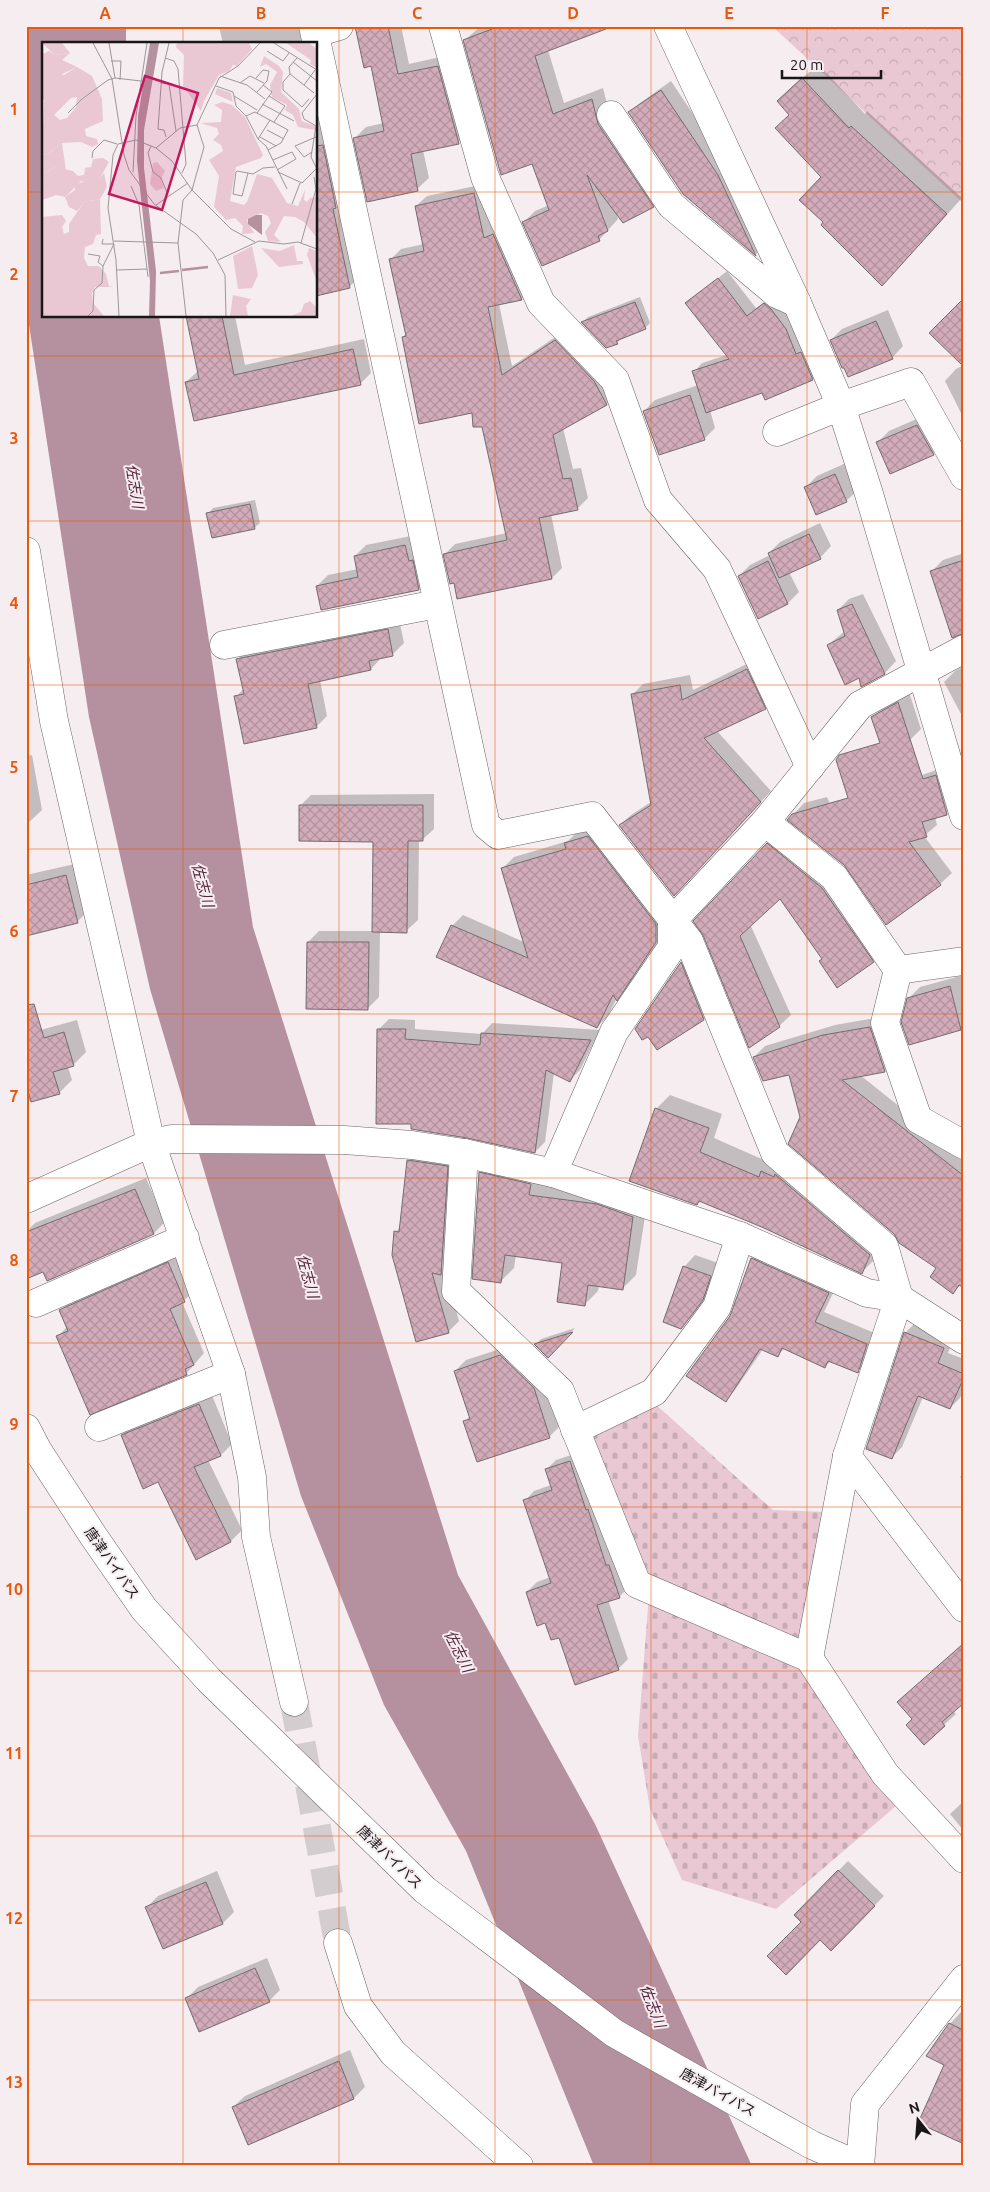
<svg xmlns="http://www.w3.org/2000/svg" width="990" height="2192" font-family="Ubuntu,'Noto Sans JP',sans-serif">
  <style>
    .forest { fill: url(#forest-crowns) }
    .cemetery { fill: url(#cemetery-stones) }
    .water { fill: #b5909e }
    .shadow { fill: #0003 }
    .building { fill: url(#building-cross-hatch); stroke: #746c6f }
    .lines { fill: none; stroke-linecap: round; stroke-linejoin: round }
    .minor-tunnel { stroke: #d4cdcf; stroke-width: 28; stroke-dasharray: 28 14; stroke-linecap: butt }
    .minor-casing { stroke: #6b6366; stroke-width: 29 }
    .highway-casing { stroke: #6b6366; stroke-width: 29 }
    .minor { stroke: #fff; stroke-width: 28 }
    .highway { stroke: #fff; stroke-width: 28 }
    .grid { fill: none; stroke: #e8590c; stroke-width: 1; stroke-opacity: 0.55 }
    .labels { text-anchor: middle; dominant-baseline: central; stroke-width: 4; stroke-linejoin: round; paint-order: stroke }
    .street-label { font-size: 14px; fill: #191617; stroke: #f5edf0 }
    .water-label { font-size: 15px; font-style: italic; fill: #57253c; stroke: #f5edf0 }
    .inset-river { fill: none; stroke: #b5909e; stroke-width: 2.5 }
    .inset-road { fill: none; stroke: #9d9799; stroke-width: 1 }
    .view { fill: #c2185b; fill-opacity: 0.15; stroke: #c2185b; stroke-width: 2.5 }
    .inset-edge { fill: none; stroke: #191617; stroke-width: 2.5 }
    .neatline { fill: none; stroke: #e8590c; stroke-width: 2 }
    .grid-label { font-size: 16px; text-anchor: middle; font-weight: bold; fill: #e8590c }
  </style>
  <defs>
    <pattern id="forest-crowns" width="20" height="18" patternUnits="userSpaceOnUse" patternTransform="scale(1.25)"><rect width="20" height="18" fill="#e9c8d4"/><path d="M2 6a3 3 0 1 1 6 0M12 15a3 3 0 1 1 6 0" fill="none" stroke="#c7abb5"/></pattern>
    <pattern id="cemetery-stones" width="16" height="16" patternUnits="userSpaceOnUse" patternTransform="scale(1.25)"><rect width="16" height="16" fill="#e9c8d4"/><path d="M2 7V4a2 2 0 0 1 4 0v3zM10 15v-3a2 2 0 0 1 4 0v3z" fill="#c7abb5"/></pattern>
    <pattern id="building-cross-hatch" width="8" height="8" patternUnits="userSpaceOnUse" patternTransform="scale(1.25)"><rect width="8" height="8" fill="#d1abb9"/><path d="M0 0l8 8M0 8l8-8" fill="none" stroke="#b3929e"/></pattern>
  </defs>
  <rect width="100%" height="100%" fill="#f5edf0"/>
  <polygon class="forest" points="772,26 964,26 964,204"/>
  <polygon class="cemetery" points="653,1402 773,1510 826,1512 802,1665 896,1806 776,1909 682,1880 650,1809 638,1736 650,1582 588,1437"/>
  <polygon class="water" points="26,26 126,26 126,44 44,44 44,316 159,316 253,927 458,1575 595,1824 752,2166 594,2166 466,1851 384,1705 301,1496 150,989 89,717 26,305"/>
  <g class="shadow">
    <polygon points="219,26 307,26 311,44 223,44"/>
    <polygon points="356,26 401,26 409,64 449,55 470,131 459,142 423,150 429,178 417,189 355,138 366,127 384,123 372,65"/>
    <polygon points="481,26 609,26 548,50 564,103 603,88 609,112 664,195 653,206 616,212 618,219 599,240 524,222 535,211 549,205 533,162 465,40"/>
    <polygon points="818,64 865,114 867,111 962,198 897,269 825,222 822,177 790,114 794,86"/>
    <polygon points="671,81 727,165 765,245 756,254 684,194 630,113 640,103"/>
    <polygon points="316,98 360,277 349,287 316,294"/>
    <polygon points="485,184 532,289 522,299 499,304 512,366 566,330 617,394 607,404 563,428 573,469 581,468 588,498 577,509 551,514 562,568 552,578 445,554 455,544 507,533 483,425 473,411 403,337 406,333 391,259 401,249 424,244 416,206 427,196"/>
    <polygon points="727,271 756,308 773,296 780,300 821,371 812,379 763,392 710,410 715,428 704,439 644,411 655,400 698,385 694,372 702,363 727,355 687,303"/>
    <polygon points="640,297 650,323 645,328 622,338 617,343 583,322 588,317"/>
    <polygon points="888,310 903,346 892,358 831,340 842,329"/>
    <polygon points="187,316 235,316 245,365 364,339 371,373 360,384 186,382 198,371"/>
    <polygon points="964,365 964,417 963,417 945,381 956,369"/>
    <polygon points="928,414 945,443 933,454 878,442 889,431"/>
    <polygon points="846,463 858,490 846,501 806,487 817,476"/>
    <polygon points="255,500 260,523 254,528 208,514 213,508"/>
    <polygon points="820,523 831,546 820,558 789,572 799,592 788,603 739,576 750,565 770,555 769,553 780,542"/>
    <polygon points="416,535 430,578 419,589 317,586 328,575 358,569 355,556 366,545"/>
    <polygon points="964,553 964,604 932,571 943,560"/>
    <polygon points="863,594 896,661 885,673 862,685 859,676 828,645 845,631 838,610 849,599"/>
    <polygon points="399,619 404,643 393,654 382,657 371,669 320,680 327,716 316,727 236,697 244,688 238,659 249,648"/>
    <polygon points="757,659 775,698 765,708 717,731 771,791 684,884 620,825 631,815 651,802 633,694 643,684 690,675 693,690"/>
    <polygon points="964,666 964,713 961,714 944,682 955,671"/>
    <polygon points="909,692 921,729 910,740 873,717 884,706"/>
    <polygon points="32,755 42,810 26,825 26,756"/>
    <polygon points="947,766 958,802 947,814 935,817 937,825 924,836 952,873 940,884 886,924 845,864 793,815 804,803 827,797 832,808"/>
    <polygon points="434,794 434,829 422,840 419,840 418,920 406,931 380,931 379,997 368,1008 308,942 319,931 374,931 374,840 300,806 311,795"/>
    <polygon points="599,826 667,930 627,988 616,1000 608,1016 597,1027 438,957 452,926 463,915 524,942 503,868 514,857 568,841 577,832"/>
    <polygon points="779,833 884,950 873,961 823,959 781,897 750,924 791,1015 779,1026 705,935 767,844"/>
    <polygon points="79,863 90,909 77,922 26,935 26,875"/>
    <polygon points="692,952 715,1008 704,1019 649,1035 636,1029 682,963"/>
    <polygon points="964,975 964,1028 910,1043 908,999 920,987"/>
    <polygon points="881,1017 895,1060 885,1071 860,1075 964,1158 964,1282 953,1292 937,1268 801,1117 790,1073 754,1057 765,1046 835,1025"/>
    <polygon points="389,1019 415,1020 415,1029 482,1034 492,1023 600,1030 580,1070 570,1080 554,1073 545,1142 535,1152 413,1123 378,1030"/>
    <polygon points="77,1020 86,1052 73,1065 68,1067 72,1080 59,1093 26,1102 26,1034"/>
    <polygon points="670,1095 722,1114 714,1138 771,1163 883,1241 876,1258 862,1272 765,1227 701,1200 697,1204 656,1109"/>
    <polygon points="420,1150 458,1155 445,1269 459,1321 448,1332 396,1232 400,1227 408,1161"/>
    <polygon points="494,1159 647,1203 636,1275 622,1289 599,1285 598,1291 584,1305 563,1262 516,1255 514,1268 500,1282 480,1173"/>
    <polygon points="146,1178 165,1222 154,1233 26,1232 35,1223"/>
    <polygon points="762,1249 838,1283 824,1312 877,1334 868,1361 858,1371 831,1361 824,1367 785,1348 777,1356 763,1349 735,1390 726,1400 731,1317 753,1259"/>
    <polygon points="180,1252 196,1290 182,1302 204,1353 186,1374 58,1336 68,1326 61,1310 72,1299"/>
    <polygon points="695,1255 721,1264 714,1287 692,1316 681,1327 684,1267"/>
    <polygon points="916,1322 954,1338 948,1353 964,1359 964,1389 960,1398 950,1408 923,1397 902,1447 891,1458 905,1333"/>
    <polygon points="575,1328 554,1351 536,1344 541,1339"/>
    <polygon points="512,1345 545,1376 561,1425 550,1436 478,1461 465,1421 470,1416 455,1371 466,1360"/>
    <polygon points="211,1393 232,1444 221,1455 208,1460 242,1530 231,1541 197,1558 159,1481 122,1435 134,1424"/>
    <polygon points="580,1452 629,1587 619,1597 608,1600 628,1659 618,1669 560,1636 546,1621 527,1592 537,1582 551,1577 525,1501 534,1491 551,1485 546,1470 556,1460"/>
    <polygon points="964,1472 964,1480 960,1477"/>
    <polygon points="964,1643 953,1711 956,1714 924,1743 914,1719 899,1702"/>
    <polygon points="964,1801 964,1831 950,1814"/>
    <polygon points="848,1861 884,1896 831,1949 795,1915"/>
    <polygon points="217,1871 234,1912 223,1923 163,1947 147,1907 158,1896"/>
    <polygon points="267,1958 280,1990 269,2001 187,1998 198,1987"/>
    <polygon points="961,2012 964,2013 964,2138 946,2065 928,2055 950,2024"/>
    <polygon points="350,2050 365,2087 354,2098 233,2107 245,2096"/>
  </g>
  <g class="building">
    <polygon points="355,26 388,26 398,74 438,66 459,144 411,154 418,191 367,202 353,138 384,131 371,66 364,68"/>
    <polygon points="500,26 606,26 606,29 535,56 553,114 592,99 598,124 654,207 623,223 587,175 608,231 598,236 600,241 542,266 522,222 549,210 532,164 501,175 463,40"/>
    <polygon points="802,78 849,128 851,126 947,214 882,286 821,225 823,222 799,200 821,177 775,128 789,115 777,101"/>
    <polygon points="661,90 718,175 756,256 683,194 628,112"/>
    <polygon points="323,145 336,208 333,209 350,288 316,296 316,146"/>
    <polygon points="474,193 484,238 493,234 522,300 488,307 502,375 555,340 594,381 607,405 553,435 563,479 571,478 578,510 539,518 552,579 457,599 454,583 450,584 443,554 507,540 482,427 473,427 472,413 419,424 402,337 406,336 389,259 424,251 415,206"/>
    <polygon points="718,278 747,316 764,303 771,309 786,329 796,354 801,352 813,380 765,400 762,393 706,413 692,371 729,359 685,303"/>
    <polygon points="964,298 964,367 929,333"/>
    <polygon points="635,302 646,329 616,341 618,344 606,348 581,322"/>
    <polygon points="186,316 222,316 234,375 353,349 361,385 194,421 185,382 199,379"/>
    <polygon points="876,321 893,359 848,377 844,368 842,368 830,340"/>
    <polygon points="690,395 705,440 659,455 643,411"/>
    <polygon points="917,425 934,455 890,474 876,442"/>
    <polygon points="835,474 847,502 816,515 804,487"/>
    <polygon points="250,504 255,529 212,538 206,513"/>
    <polygon points="809,534 821,559 779,578 768,553"/>
    <polygon points="405,545 409,561 413,560 419,590 321,610 316,586 358,577 354,556"/>
    <polygon points="964,560 964,633 952,638 930,571"/>
    <polygon points="768,561 788,604 758,619 738,576"/>
    <polygon points="852,604 885,674 861,687 859,678 845,685 827,645 845,636 837,610"/>
    <polygon points="388,629 393,656 369,661 371,670 308,684 317,728 244,744 234,696 244,694 236,659"/>
    <polygon points="747,669 766,709 704,738 761,802 674,896 619,825 651,805 631,694 680,685 682,700"/>
    <polygon points="898,702 923,779 936,775 947,815 922,822 927,837 909,842 941,885 886,925 844,865 787,820 792,814 848,798 836,760 839,755 880,743 871,717"/>
    <polygon points="299,805 423,805 423,841 408,841 407,933 372,932 373,842 299,841"/>
    <polygon points="588,836 656,924 656,942 617,1001 613,995 597,1028 436,957 451,925 528,958 501,868 566,849 564,843"/>
    <polygon points="767,843 822,888 874,962 837,988 819,961 822,959 780,899 740,936 780,1027 749,1048 703,935 693,921"/>
    <polygon points="66,875 78,923 26,936 26,885"/>
    <polygon points="307,942 369,942 368,1010 306,1009"/>
    <polygon points="681,962 704,1020 657,1050 648,1037 642,1040 635,1029"/>
    <polygon points="950,986 961,1030 909,1045 901,1022 907,998"/>
    <polygon points="34,1004 44,1038 64,1032 74,1066 53,1072 60,1094 31,1102 26,1083 26,1005"/>
    <polygon points="870,1027 885,1072 842,1080 964,1176 964,1288 959,1285 953,1294 930,1277 936,1268 899,1243 894,1234 788,1144 800,1117 789,1075 763,1081 753,1057 823,1035"/>
    <polygon points="377,1029 406,1029 405,1039 480,1045 481,1033 591,1040 570,1082 546,1070 535,1153 467,1138 411,1129 411,1124 376,1124"/>
    <polygon points="655,1108 709,1128 700,1152 759,1177 761,1171 774,1177 775,1174 870,1255 862,1274 764,1228 699,1201 697,1205 629,1181"/>
    <polygon points="407,1160 448,1166 441,1275 432,1273 449,1333 416,1342 392,1255 394,1231 399,1232"/>
    <polygon points="479,1172 531,1184 529,1195 597,1204 633,1217 623,1290 588,1285 585,1306 557,1302 562,1263 505,1255 501,1283 472,1279"/>
    <polygon points="135,1189 154,1234 47,1281 43,1272 26,1279 26,1232"/>
    <polygon points="751,1258 829,1293 815,1322 867,1344 858,1373 828,1361 825,1368 782,1348 778,1357 760,1349 726,1402 686,1376 730,1316"/>
    <polygon points="168,1262 185,1302 170,1309 194,1365 185,1369 187,1375 90,1415 56,1336 68,1331 59,1310"/>
    <polygon points="683,1266 711,1276 703,1300 681,1329 663,1322"/>
    <polygon points="573,1332 548,1358 534,1344"/>
    <polygon points="904,1332 944,1348 938,1363 964,1374 964,1377 950,1409 918,1396 892,1459 866,1449"/>
    <polygon points="500,1355 534,1388 550,1438 477,1462 463,1421 470,1419 454,1371"/>
    <polygon points="199,1404 221,1456 194,1467 231,1542 196,1560 158,1482 143,1489 121,1435"/>
    <polygon points="570,1461 586,1510 588,1509 606,1565 609,1565 620,1598 597,1605 619,1670 575,1685 559,1638 551,1640 545,1623 537,1626 526,1592 551,1583 523,1500 552,1490 545,1469"/>
    <polygon points="964,1643 964,1703 942,1722 945,1726 924,1745 906,1725 912,1719 897,1702"/>
    <polygon points="838,1870 875,1906 831,1951 820,1940 786,1975 767,1956 801,1922 794,1915"/>
    <polygon points="206,1882 223,1924 163,1949 145,1907"/>
    <polygon points="255,1968 270,2002 199,2032 185,1998"/>
    <polygon points="949,2023 961,2029 964,2024 964,2144 918,2123 944,2065 926,2056"/>
    <polygon points="339,2061 354,2099 248,2145 232,2107"/>
  </g>
  <g class="lines">
    <polyline class="minor-tunnel" points="294,1702 338,1943"/>
    <g class="minor-casing">
      <g id="minor">
        <polyline points="313,26 486,825 498,835 592,816 689,941 775,1153 884,1246 899,1298 847,1456 809,1658"/>
        <polyline points="443,26 485,177 541,303 615,380 658,500 717,569 810,767"/>
        <polyline points="668,26 797,303 841,406 869,494 964,816"/>
        <polyline points="315,33 339,26"/>
        <polyline points="611,115 671,205 777,294 797,303"/>
        <polyline points="777,432 841,406 911,382 964,476"/>
        <polyline points="26,551 54,721 151,1143 231,1374 252,1477 256,1537 294,1702"/>
        <polyline points="224,645 437,604"/>
        <polyline points="765,822 834,877 898,970 885,1023 918,1119 964,1145"/>
        <polyline points="898,970 964,961"/>
        <polyline points="464,1153 456,1291 560,1391 637,1584 809,1658 885,1774 964,1859"/>
        <polyline points="553,1173 614,1032 672,947 672,921 765,822 860,705 964,649"/>
        <polyline points="26,1199 151,1143 172,1139 344,1140 412,1145 464,1153 553,1173 740,1236 867,1293 899,1298 964,1340"/>
        <polyline points="36,1303 185,1238"/>
        <polyline points="99,1427 231,1374"/>
        <polyline points="575,1430 654,1392 717,1307 740,1236"/>
        <polyline points="847,1456 964,1608"/>
        <polyline points="338,1943 358,2006 393,2053 519,2166"/>
        <polyline points="860,2166 865,2104 964,1979"/>
      </g>
    </g>
    <g class="highway-casing">
      <polyline id="highway" points="26,1428 38,1451 94,1537 144,1609 209,1680 425,1890 614,2033 812,2145 860,2166"/>
    </g>
    <use href="#minor" class="minor"/>
    <use href="#highway" class="highway"/>
  </g>
  <path class="grid" d="M 183,26 L 183,44M 339,26 L 339,2166M 495,26 L 495,2166M 651,26 L 651,2166M 807,26 L 807,2166M 26,192 L 44,192M 316,192 L 964,192M 183,316 L 183,2166M 26,356 L 964,356M 26,521 L 964,521M 26,685 L 964,685M 26,849 L 964,849M 26,1014 L 964,1014M 26,1178 L 964,1178M 26,1343 L 964,1343M 26,1507 L 964,1507M 26,1671 L 964,1671M 26,1836 L 964,1836M 26,2000 L 964,2000"/>
  <g class="labels">
    <g class="street-label">
      <text transform="translate(112 1563) rotate(55)">唐津バイパス</text>
      <text transform="translate(390 1857) rotate(44)">唐津バイパス</text>
      <text transform="translate(718 2092) rotate(29)">唐津バイパス</text>
    </g>
    <g class="water-label">
      <text transform="translate(135 486) rotate(81)">佐志川</text>
      <text transform="translate(203 885) rotate(75)">佐志川</text>
      <text transform="translate(308 1276) rotate(75)">佐志川</text>
      <text transform="translate(459 1651) rotate(63)">佐志川</text>
      <text transform="translate(653 2006) rotate(69)">佐志川</text>
    </g>
  </g>
  <g transform="translate(42 42)">
    <rect width="275" height="275" fill="#f5edf0"/>
    <path d="M 7,9 L 13,13 L 28,11 L 20,18 L 35,25 L 3,40 L 5,53 L 0,60 L 0,12 ZM 20,101 L 24,129 L 13,125 L 0,133 L 0,113 L 6,112 ZM 62,131 L 65,145 L 58,157 L 42,160 L 35,169 L 27,165 L 23,155 L 33,148 L 33,142 L 58,136 Z" fill="#e9c8d4"/>
    <path d="M 0,1 L 20,1 L 28,11 L 13,13 ZM 135,1 L 207,1 L 210,7 L 195,24 L 191,23 L 187,29 L 177,33 L 162,59 L 159,69 L 141,44 L 142,13 L 134,5 ZM 244,1 L 267,1 L 275,7 L 275,26 L 268,22 L 269,18 ZM 222,14 L 237,24 L 241,30 L 239,50 L 257,67 L 260,79 L 273,84 L 273,88 L 256,85 L 251,73 L 243,68 L 245,63 L 230,55 L 228,43 L 235,30 L 224,22 L 218,25 ZM 35,25 L 50,34 L 60,57 L 61,79 L 43,87 L 44,94 L 55,97 L 56,102 L 50,105 L 39,100 L 20,101 L 6,112 L 0,113 L 3,40 L 12,31 L 22,33 ZM 35,55 L 34,65 L 25,76 L 18,78 L 12,73 L 29,56 ZM 175,46 L 189,51 L 191,60 L 173,52 ZM 180,60 L 190,63 L 203,75 L 221,113 L 219,116 L 194,125 L 188,159 L 202,163 L 205,160 L 215,132 L 230,136 L 245,161 L 256,164 L 263,148 L 262,158 L 265,160 L 268,156 L 275,155 L 275,196 L 262,180 L 253,175 L 242,174 L 232,193 L 239,200 L 226,199 L 223,190 L 229,181 L 226,174 L 219,171 L 205,178 L 212,191 L 200,192 L 201,184 L 193,176 L 184,178 L 172,165 L 177,134 L 167,118 L 181,109 L 179,103 L 171,98 L 177,92 L 175,86 L 158,81 L 179,80 L 180,68 L 172,63 ZM 61,116 L 67,120 L 58,136 L 48,141 L 39,139 L 23,155 L 14,153 L 0,158 L 0,133 L 13,125 L 31,129 L 36,134 L 42,133 L 43,126 L 49,125 L 51,117 ZM 58,157 L 59,192 L 54,193 L 51,202 L 43,205 L 42,216 L 46,224 L 57,224 L 64,232 L 67,244 L 72,245 L 53,245 L 50,251 L 51,261 L 62,274 L 0,274 L 0,175 L 20,173 L 24,179 L 20,185 L 22,192 L 27,190 L 27,182 L 42,160 ZM 252,203 L 255,219 L 261,219 L 261,222 L 237,225 L 219,206 L 238,209 ZM 210,204 L 216,233 L 210,246 L 196,247 L 191,214 ZM 267,206 L 275,209 L 275,240 L 265,213 ZM 191,253 L 209,257 L 204,264 L 206,274 L 188,274 ZM 268,259 L 275,266 L 275,274 L 249,274 L 259,270 L 262,262 Z" fill="#e9c8d4" fill-rule="evenodd"/>
    <path d="M 115,120 L 123,129 L 119,137 L 122,146 L 114,149 L 108,142 L 111,121 Z" fill="#e9c8d4"/>
    <path d="M 108,1 L 117,1 L 102,88 L 102,126 L 114,229 L 113,274 L 107,274 L 108,239 L 95,119 L 96,74 ZM 214,173 L 220,173 L 220,193 L 206,182 L 206,177 Z" fill="#b5909e"/>
    <path class="inset-river" d="M 140,228 L 166,225M 118,231 L 137,229"/>
    <path class="inset-road" d="M 51,1 L 70,37 L 82,113 L 87,128 L 112,162 L 154,192 L 171,211 L 183,233 L 184,274M 67,1 L 73,36M 232,1 L 275,28M 225,9 L 241,19 L 247,11M 123,16 L 132,19 L 136,27 L 144,122 L 140,131M 255,16 L 247,25 L 248,32 L 241,40 L 241,48 L 260,65 L 267,57M 69,19 L 79,19 L 78,38M 251,20 L 275,39M 248,32 L 272,51M 178,34 L 205,43 L 223,57M 214,36 L 221,28 L 227,29 L 225,39 L 215,50M 119,41 L 127,42 L 134,89M 198,41 L 208,34 L 222,41M 221,43 L 230,50 L 227,54M 262,43 L 273,28M 174,44 L 191,50 L 194,64 L 204,74 L 216,97 L 224,104 L 245,147M 275,52 L 260,71 L 262,77 L 274,84 L 269,115 L 275,127M 192,54 L 215,68M 220,62 L 252,79M 26,71 L 40,57 L 66,38 L 73,36 L 99,39M 215,71 L 227,54 L 243,64 L 232,80M 204,74 L 213,70 L 246,88 L 239,101 L 226,108M 225,88 L 242,97M 124,95 L 122,88 L 116,87 L 120,30 L 127,1M 218,95 L 234,104M 216,97 L 228,78M 109,104 L 106,111 L 111,130 L 119,136 L 126,153M 114,106 L 138,86 L 155,83M 270,110 L 262,115 L 253,104 L 274,95M 50,116 L 51,109 L 62,98 L 75,102M 231,118 L 250,110 L 254,117 L 235,128M 91,130 L 94,74 L 105,1M 236,130 L 260,141 L 274,127M 206,131 L 200,154 L 191,152 L 194,130 L 195,129 L 206,131 L 211,132 L 221,126 L 233,125M 89,144 L 97,163 L 106,235M 250,162 L 258,141M 114,163 L 146,141M 72,199 L 136,201M 259,201 L 274,147 L 272,135M 46,212 L 58,214 L 56,220 L 61,224M 176,218 L 217,199 L 242,202 L 256,200 L 275,207M 75,228 L 105,227M 46,274 L 51,269 L 52,248 L 60,241 L 61,224 L 72,202 L 60,202 L 61,197M 77,274 L 74,218 L 66,166 L 71,113 L 76,102 L 94,98 L 114,106 L 130,119 L 150,148 L 189,187 L 213,200M 144,274 L 136,201 L 141,158 L 150,148 L 162,105 L 155,83 L 177,36 L 196,24 L 218,1"/>
    <path class="view" d="M 103,34 L 156,51 L 120,168 L 67,152 Z"/>
    <rect width="275" height="275" class="inset-edge"/>
  </g>
  <rect width="990" height="2192" fill="none" stroke="#f5edf0" stroke-width="55"/>
  <g transform="translate(918 2120) rotate(343)" stroke="#f5edf0" stroke-width="4" paint-order="stroke">
  <path d="M0-4L9 19L0 12L-9 19Z" fill="#191617"/>
  <text y="-8" font-size="14" font-weight="bold" text-anchor="middle" fill="#191617">N</text>
  </g>
  <path d="M782 70v8h99v-8" fill="none" stroke="#191617" stroke-width="2.5"/>
  <text x="790" y="70" font-size="15" fill="#191617" stroke="#f5edf0" stroke-width="4" paint-order="stroke">20 m</text>
  <rect x="28" y="28" width="934" height="2136" class="neatline"/>
  <g class="grid-label">
    <text x="105" y="19">A</text>
    <text x="261" y="19">B</text>
    <text x="417" y="19">C</text>
    <text x="573" y="19">D</text>
    <text x="729" y="19">E</text>
    <text x="885" y="19">F</text>
    <text x="14" y="115">1</text>
    <text x="14" y="280">2</text>
    <text x="14" y="444">3</text>
    <text x="14" y="609">4</text>
    <text x="14" y="773">5</text>
    <text x="14" y="937">6</text>
    <text x="14" y="1102">7</text>
    <text x="14" y="1266">8</text>
    <text x="14" y="1430">9</text>
    <text x="14" y="1595">10</text>
    <text x="14" y="1759">11</text>
    <text x="14" y="1924">12</text>
    <text x="14" y="2088">13</text>
  </g>
</svg>
